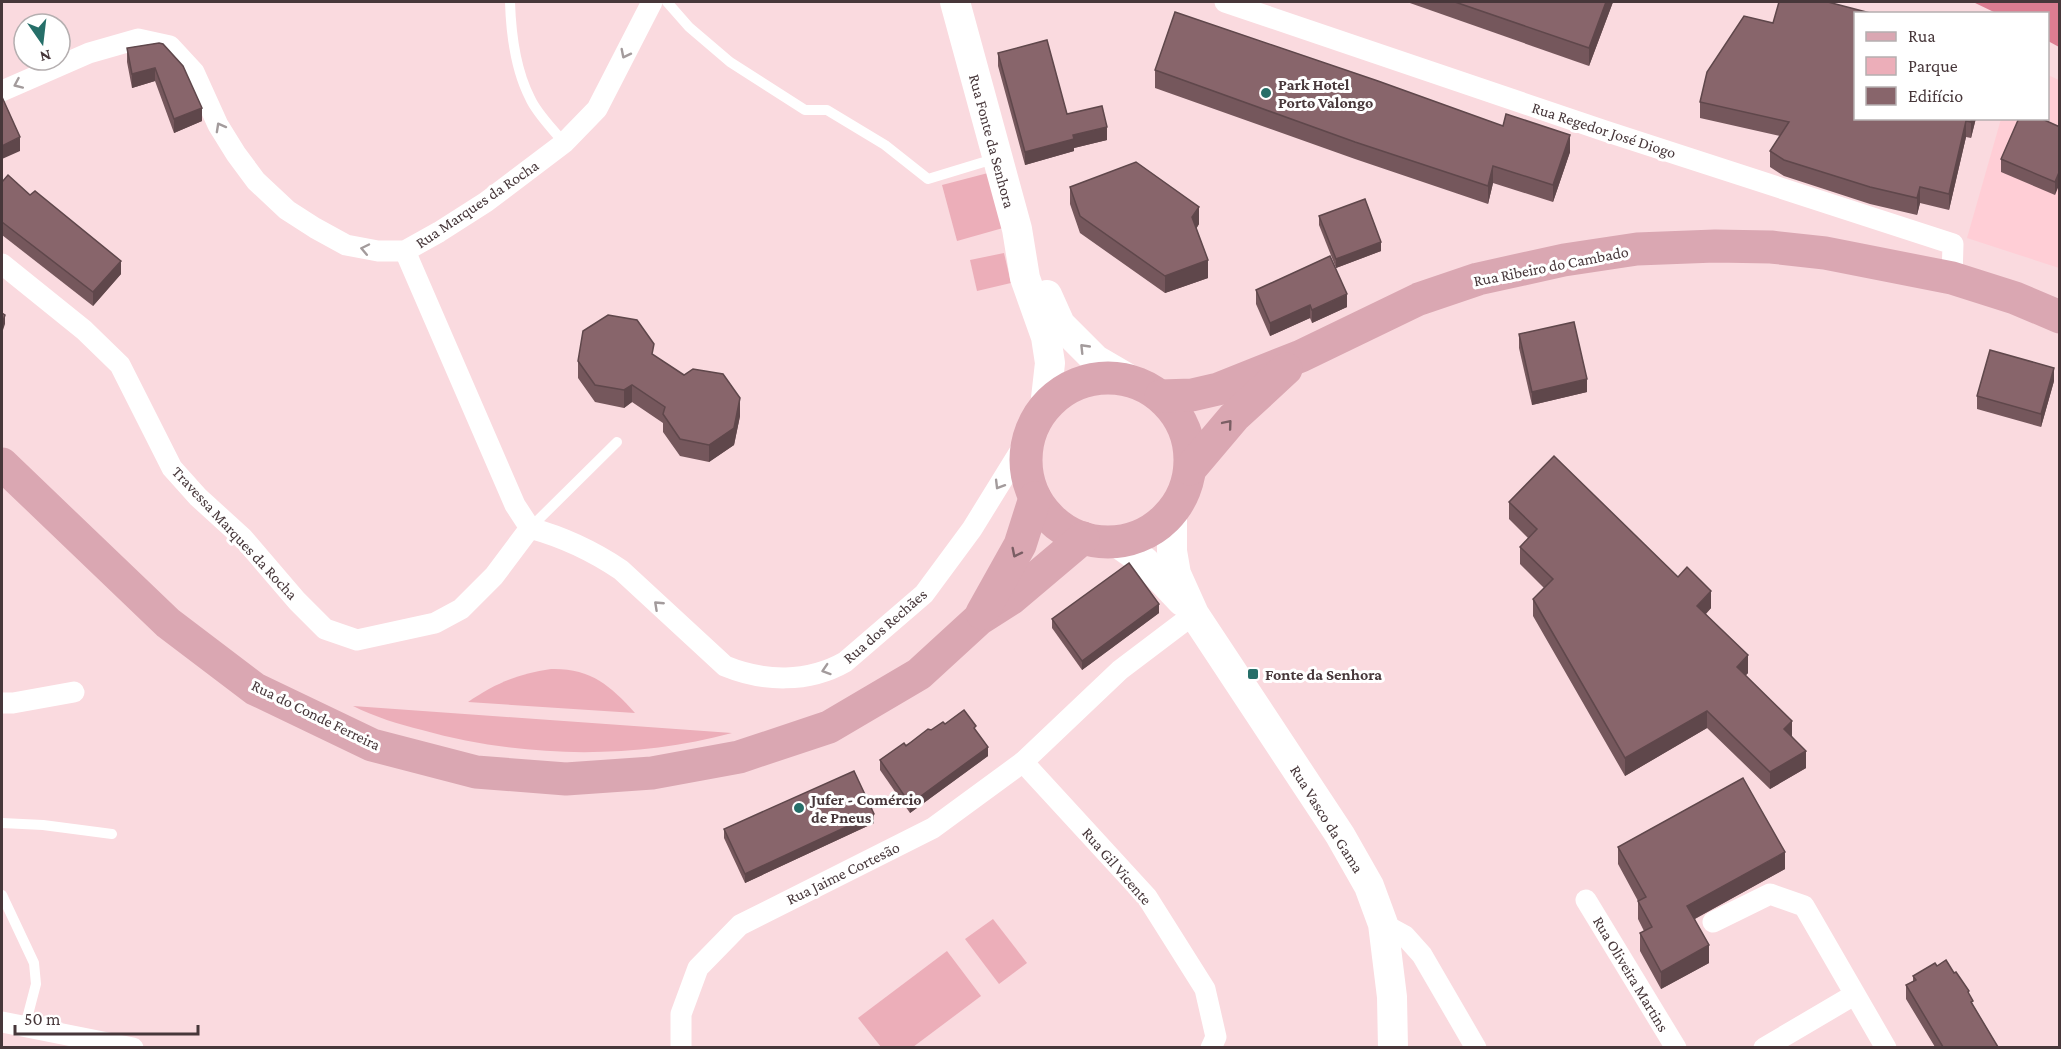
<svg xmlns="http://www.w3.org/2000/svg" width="2061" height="1049" font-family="'Crimson Pro',serif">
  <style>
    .built { fill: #ffced6 }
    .green { fill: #ecaeb9 }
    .forest { fill: #dc7d91 }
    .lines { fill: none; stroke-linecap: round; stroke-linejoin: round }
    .lane { stroke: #fff; stroke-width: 10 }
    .street { stroke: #fff; stroke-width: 21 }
    .secondary { stroke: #fff; stroke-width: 30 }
    .primary { stroke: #daa7b2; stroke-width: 33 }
    .wall { fill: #75575c }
    .shaded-wall { fill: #5f474b }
    .building { fill: #88656b; stroke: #5f474b; stroke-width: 1.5 }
    .oneway { stroke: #a39b9c }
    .oneway2 { stroke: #7a5e64 }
    .poi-dot { fill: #266f69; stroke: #fff; stroke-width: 2 }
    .labels { text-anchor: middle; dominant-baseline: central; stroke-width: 6; stroke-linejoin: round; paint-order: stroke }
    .poi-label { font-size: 16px; font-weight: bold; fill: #47373a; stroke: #fff; text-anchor: start }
    .street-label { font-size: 16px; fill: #47373a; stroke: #fff }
  </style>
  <rect width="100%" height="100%" fill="#fadadf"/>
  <polygon class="built" points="2048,75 2059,80 2059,268 1967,238 2001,119 2048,118"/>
  <g class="green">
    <polygon points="988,173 1003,228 957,241 942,185"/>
    <polygon points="1004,253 1011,283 977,291 970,260"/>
    <path d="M 551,669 C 590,668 610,685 635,713 L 468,702 C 496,683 518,674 551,669 Z"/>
    <path d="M 353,706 L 732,733 C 631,760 522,758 422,730 C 398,724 375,717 353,706 Z"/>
    <polygon points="993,919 1027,963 999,984 965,939"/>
    <polygon points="947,951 981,996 913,1047 881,1047 858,1018"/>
  </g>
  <polygon class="forest" points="1973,2 2059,2 2059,47 2048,41 2048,14 1996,13"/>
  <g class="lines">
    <g class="lane">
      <path d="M 510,2 C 511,34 515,69 530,98 C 537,114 553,129 564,143"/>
      <polyline points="667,2 689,27 730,62 805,110 827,110 885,145 928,179 997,158"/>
      <polyline points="530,528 617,442"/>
      <polyline points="2,823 43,825 112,834"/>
      <polyline points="2,895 34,963 36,984 25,1026"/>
    </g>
    <g class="street">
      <polyline points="1225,2 1605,131 1953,244 1952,278"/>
      <polyline points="2,91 89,53 138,39 170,46 194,72 218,125 236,154 256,181 287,210 315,228 346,245 378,251 405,251 439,232 486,202 564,143 597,109 652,2"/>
      <polyline points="2,264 84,330 120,365 172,468 198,497 243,538 297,601 325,629 357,640 435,623 461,609 494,576 530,528 515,505 405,251"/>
      <path d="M 530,528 C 563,537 593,551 621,570 L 725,666 C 764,682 808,683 845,662 L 924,594 L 972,529 L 1030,435"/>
      <polyline points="2,703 13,703 74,692"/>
      <polyline points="1023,762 1147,897 1205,989 1216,1037 1211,1048"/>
      <polyline points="1586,900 1676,1048"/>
      <polyline points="1713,922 1770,894 1804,906 1886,1048"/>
      <polyline points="1383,924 1405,936 1422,955 1476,1048"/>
      <polyline points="2,1022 133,1048"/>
      <polyline points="681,1048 681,1014 698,968 740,925 933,828 1023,762 1120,670 1194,614"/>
      <polyline points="1764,1048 1854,995"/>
    </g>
    <g class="secondary">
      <polyline points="955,2 1017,229 1025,278 1046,337 1050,363 1045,407"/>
      <polyline points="1047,295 1060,324 1096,360 1132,381"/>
      <polyline points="1172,512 1172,551 1176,574 1194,614 1340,835 1369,886 1383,924 1392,997 1393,1048"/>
      <polyline points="1115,541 1145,562 1182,601"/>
    </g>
    <g class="primary">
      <circle cx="1108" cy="460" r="82"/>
      <polyline points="1161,396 1192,395 1218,389 1301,356 1419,299 1478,279 1564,260 1637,249 1715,246 1771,247 1825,253 1952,278 2015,298 2060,317"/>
      <polyline points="2,464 168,623 255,689 372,745 476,772 566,779 652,773 739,757 829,727 919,674 979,619 1012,598 1083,538"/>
      <polyline points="1190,469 1234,417 1286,369"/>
      <polyline points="982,613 1020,545 1035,498"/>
    </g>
  </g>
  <g class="wall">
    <polygon points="1407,2 1613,2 1589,66"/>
    <polygon points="159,43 202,121 174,133 155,81 132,88 127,62 127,48"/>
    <polygon points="998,53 1067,114 1107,140 1074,148 1074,151 1025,165 998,66"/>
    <polygon points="1155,70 1570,152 1553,202 1493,183 1488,204 1355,159 1155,88"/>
    <polygon points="1700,102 1976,118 1971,138 1966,137 1949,210 1920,203 1917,215 1870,204 1784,176 1770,167 1770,151 1780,136 1700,118"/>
    <polygon points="2060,127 2055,195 2001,172 2001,159"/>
    <polygon points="2,182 30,195 121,274 93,306 2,235"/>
    <polygon points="1070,187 1199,224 1196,229 1208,278 1165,293 1080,233 1070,204"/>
    <polygon points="1319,216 1381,251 1336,268 1319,225"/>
    <polygon points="1256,290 1347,307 1312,323 1310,318 1270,336 1256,304"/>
    <polygon points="1519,334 1587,392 1532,405 1519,348"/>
    <polygon points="654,355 740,416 734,445 709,462 680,456 663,432 663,423 632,402 624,408 595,402 578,378 578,361"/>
    <polygon points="2054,381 2041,427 1977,409 1977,396"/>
    <polygon points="1509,502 1711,608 1706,614 1748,673 1745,676 1792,736 1806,768 1770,789 1707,728 1625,776 1533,616 1533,599 1544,588 1520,564 1520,547 1528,538 1509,519"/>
    <polygon points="1159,613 1082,670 1052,628 1052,619"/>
    <polygon points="945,724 976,732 988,756 910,813 880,770 880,760 931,730"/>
    <polygon points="874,823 745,883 724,838 724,829"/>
    <polygon points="1618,847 1785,869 1695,919 1709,963 1661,989 1640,951 1640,933 1644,931 1638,919 1638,901 1618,864"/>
    <polygon points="1937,966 1954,973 1969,995 1973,1005 1998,1047 1935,1047 1906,999 1906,985 1913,981 1913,976"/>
  </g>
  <g class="shaded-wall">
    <polygon points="1606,2 1613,2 1589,66 1589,48"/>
    <polygon points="155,68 155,81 132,88 132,74"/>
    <polygon points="202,108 202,121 174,133 174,119"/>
    <polygon points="1972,118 1976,118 1971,138 1971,122"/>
    <polygon points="1966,121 1966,137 1949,210 1949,194"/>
    <polygon points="1107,127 1107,140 1074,148 1074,151 1025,165 1025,152 1073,135"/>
    <polygon points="1570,135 1570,152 1553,202 1553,185"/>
    <polygon points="20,137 20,151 2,159 2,146"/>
    <polygon points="1493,166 1493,183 1488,204 1488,186"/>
    <polygon points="2060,170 2060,183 2055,195 2055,182"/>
    <polygon points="1920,187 1920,203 1917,215 1917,198"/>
    <polygon points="1199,207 1199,224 1192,235 1192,217"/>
    <polygon points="1381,242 1381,251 1336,268 1336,259"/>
    <polygon points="1208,260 1208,278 1165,293 1165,276"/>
    <polygon points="121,261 121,274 93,306 93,292"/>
    <polygon points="1347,294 1347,307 1312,323 1312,310"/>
    <polygon points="1310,305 1310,318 1270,336 1270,323"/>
    <polygon points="5,315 5,324 2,333 2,324"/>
    <polygon points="2054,368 2054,381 2041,427 2041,414"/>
    <polygon points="1587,379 1587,392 1532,405 1532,392"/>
    <polygon points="632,385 632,402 624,408 624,390"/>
    <polygon points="740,398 740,416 734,445 709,462 709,445"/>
    <polygon points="1711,591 1711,608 1697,623 1697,606"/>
    <polygon points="1159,604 1159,613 1082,670 1082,661"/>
    <polygon points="1748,655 1748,673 1737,684 1737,667"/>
    <polygon points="1707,711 1707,728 1625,776 1625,758"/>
    <polygon points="1792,721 1792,738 1784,729"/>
    <polygon points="988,747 988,756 910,813 910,804"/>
    <polygon points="1806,751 1806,768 1770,789 1770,772"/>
    <polygon points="874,814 874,823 745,883 745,874"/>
    <polygon points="1785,852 1785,869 1687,923 1687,906"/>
    <polygon points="1709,945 1709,963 1661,989 1661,972"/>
  </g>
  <g class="building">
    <polygon points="1455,2 1606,2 1589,48"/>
    <polygon points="1779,2 1828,2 1874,14 1856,14 1856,118 1972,118 1971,122 1966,121 1949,194 1920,187 1917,198 1870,187 1784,160 1770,151 1789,122 1700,102 1707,72 1744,16 1773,23"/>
    <polygon points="1175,12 1378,81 1503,126 1506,114 1570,135 1553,185 1493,166 1488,186 1355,142 1155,70"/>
    <polygon points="1047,40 1067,114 1102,106 1107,127 1073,135 1074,139 1025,152 998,53"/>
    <polygon points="159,43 163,44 183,66 202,108 174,119 155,68 132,74 127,48"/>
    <polygon points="2,97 20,137 2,146"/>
    <polygon points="2019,118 2040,118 2060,127 2060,170 2055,182 2001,159"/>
    <polygon points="1136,162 1199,207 1192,217 1208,260 1165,276 1080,216 1070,187"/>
    <polygon points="8,175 30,195 35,191 121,261 93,292 2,222 2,182"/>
    <polygon points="1365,199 1381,242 1336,259 1319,216"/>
    <polygon points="1330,256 1347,294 1312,310 1310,305 1270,323 1256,290"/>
    <polygon points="2,313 5,315 2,324"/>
    <polygon points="608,315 637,320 654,344 652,354 684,375 693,369 723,374 740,398 734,428 709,445 680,439 663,414 665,407 632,385 624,390 595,385 578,361 583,331"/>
    <polygon points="1574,322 1587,379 1532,392 1519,334"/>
    <polygon points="1990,350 2054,368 2041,414 1977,396"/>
    <polygon points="1554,456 1678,577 1687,567 1711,591 1697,606 1748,655 1737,667 1792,721 1784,729 1806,751 1770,772 1707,711 1625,758 1533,599 1553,579 1520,547 1537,529 1509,502"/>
    <polygon points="1129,563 1159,604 1082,661 1052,619"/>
    <polygon points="964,710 976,726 974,728 988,747 910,804 880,760 904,743 906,746 928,729 931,730 943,722 945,724"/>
    <polygon points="854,771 874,814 745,874 724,829"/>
    <polygon points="1743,778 1785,852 1687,906 1709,945 1661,972 1640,933 1652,927 1638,901 1646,897 1618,847"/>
    <polygon points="1946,960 1954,973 1956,972 1969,991 1968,992 1973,1001 1971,1002 1998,1047 1943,1047 1906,985 1916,980 1913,976 1935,963 1937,966"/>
  </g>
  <defs><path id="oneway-chevron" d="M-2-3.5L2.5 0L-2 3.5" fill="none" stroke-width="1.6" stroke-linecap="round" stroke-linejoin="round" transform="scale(1.5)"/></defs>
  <g class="oneway">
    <use href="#oneway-chevron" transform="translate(625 54) rotate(117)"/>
    <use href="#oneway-chevron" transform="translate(18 84) rotate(156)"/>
    <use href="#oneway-chevron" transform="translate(220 127) rotate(-119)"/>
    <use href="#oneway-chevron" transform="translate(365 249) rotate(-168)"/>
    <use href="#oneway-chevron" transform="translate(1084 348) rotate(-134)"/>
    <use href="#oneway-chevron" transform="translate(999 485) rotate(121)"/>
    <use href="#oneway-chevron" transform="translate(658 605) rotate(-137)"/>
    <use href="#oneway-chevron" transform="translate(826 670) rotate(162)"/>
  </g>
  <g class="oneway2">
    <use href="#oneway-chevron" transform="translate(1228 424) rotate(-50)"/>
    <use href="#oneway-chevron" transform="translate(1016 553) rotate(117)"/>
  </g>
  <g class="poi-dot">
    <circle cx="1266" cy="93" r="6"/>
    <rect x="1247" y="668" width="12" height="12" rx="3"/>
    <circle cx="799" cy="808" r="6"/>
  </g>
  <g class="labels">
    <g class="poi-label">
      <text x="1278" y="84">Park Hotel<tspan x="1278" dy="18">Porto Valongo</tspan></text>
      <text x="1265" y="674">Fonte da Senhora</text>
      <text x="811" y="799">Jufer - Comércio<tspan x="811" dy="18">de Pneus</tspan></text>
    </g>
    <g class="street-label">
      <text transform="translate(1604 130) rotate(18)">Rua Regedor José Diogo</text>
      <text transform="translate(992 141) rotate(75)">Rua Fonte da Senhora</text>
      <text transform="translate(477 204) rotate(-34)">Rua Marques da Rocha</text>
      <text transform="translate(1551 266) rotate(-11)">Rua Ribeiro do Cambado</text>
      <text transform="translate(235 533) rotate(47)">Travessa Marques da Rocha</text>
      <text transform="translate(885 626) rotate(-41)">Rua dos Rechães</text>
      <text transform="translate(316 715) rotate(26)">Rua do Conde Ferreira</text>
      <text transform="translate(1327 819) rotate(58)">Rua Vasco da Gama</text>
      <text transform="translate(1117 866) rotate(49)">Rua Gil Vicente</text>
      <text transform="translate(843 873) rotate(-26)">Rua Jaime Cortesão</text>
      <text transform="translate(1631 974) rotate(59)">Rua Oliveira Martins</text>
    </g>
  </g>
  <rect width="2061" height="1049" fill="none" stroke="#47373a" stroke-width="6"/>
  <rect x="1854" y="12" width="195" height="108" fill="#ffffff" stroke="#b5afb0" stroke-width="1.5"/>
  <rect x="1866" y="32" width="30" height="9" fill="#daa7b2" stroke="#b5afb0" stroke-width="1.5"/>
  <text x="1908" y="42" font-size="18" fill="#47373a">Rua</text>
  <rect x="1866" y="57" width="30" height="18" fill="#ecaeb9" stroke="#b5afb0" stroke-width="1.5"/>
  <text x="1908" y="72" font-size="18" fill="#47373a">Parque</text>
  <rect x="1866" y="87" width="30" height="18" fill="#88656b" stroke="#b5afb0" stroke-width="1.5"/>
  <text x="1908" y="102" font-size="18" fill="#47373a">Edifício</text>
  <g transform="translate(42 42) rotate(166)"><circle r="28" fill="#ffffff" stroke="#b5afb0" stroke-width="1.5"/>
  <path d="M0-4.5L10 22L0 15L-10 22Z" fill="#266f69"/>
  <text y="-9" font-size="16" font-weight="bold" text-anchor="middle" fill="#47373a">N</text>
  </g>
  <path d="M15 1025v9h183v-9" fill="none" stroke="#47373a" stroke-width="3"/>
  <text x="24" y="1025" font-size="18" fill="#47373a" stroke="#ffffff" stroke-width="4.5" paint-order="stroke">50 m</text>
</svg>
